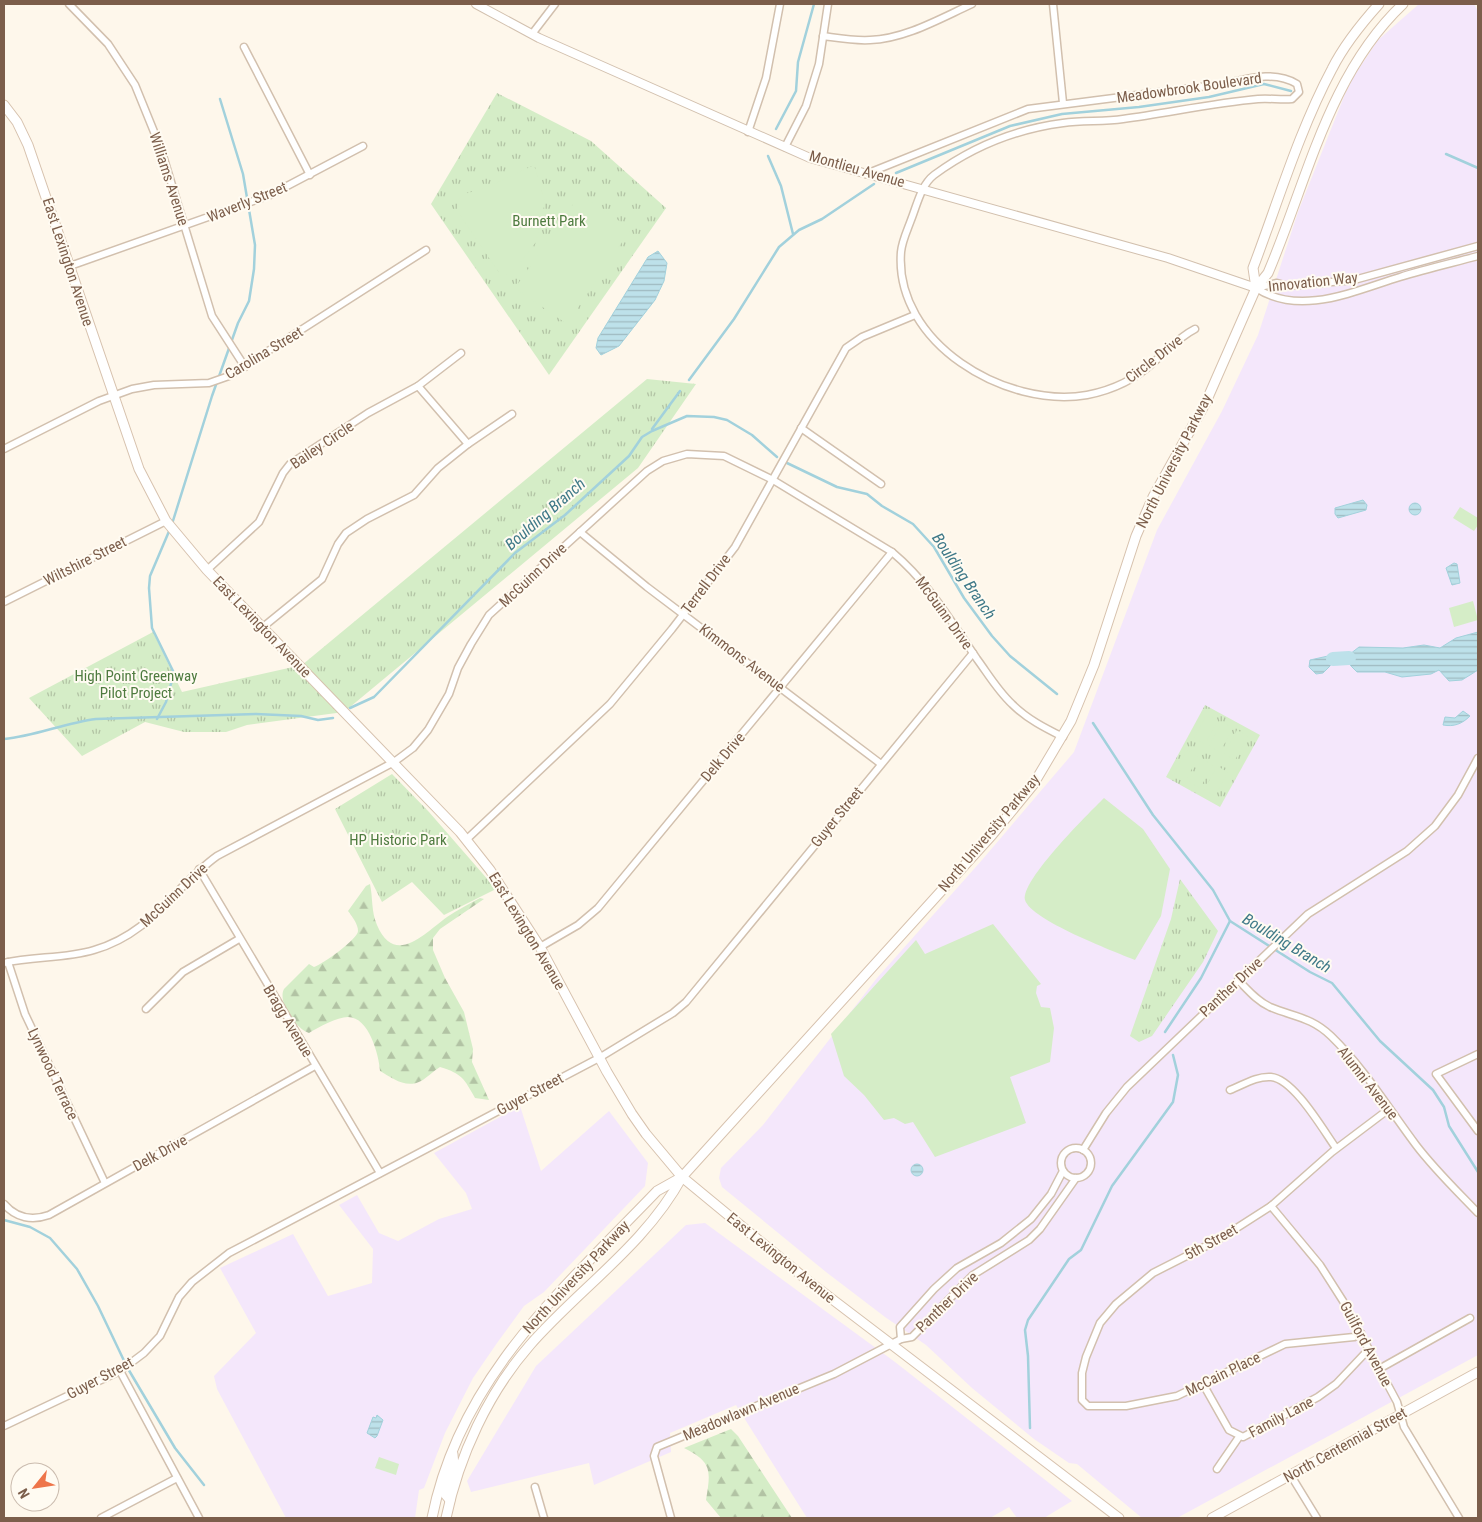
<svg xmlns="http://www.w3.org/2000/svg" width="1482" height="1522" font-family="'Roboto Condensed',sans-serif">
  <style>
    .education { fill: #f4e7fb }
    .forest { fill: url(#forest-firs) }
    .park { fill: url(#park-tufts) }
    .pitch { fill: #d5edc7 }
    .water { fill: url(#water-rules); stroke: #a2d1dc }
    .lines { fill: none; stroke-linecap: round; stroke-linejoin: round }
    .stream { stroke: #a2d1dc; stroke-width: 2.5 }
    .river { stroke: #bde1ea; stroke-width: 14 }
    .minor-casing { stroke: #d2c0ae; stroke-width: 9 }
    .tertiary-casing { stroke: #d2c0ae; stroke-width: 10 }
    .secondary-casing { stroke: #d7c2ae; stroke-width: 11 }
    .minor { stroke: #fff; stroke-width: 6 }
    .tertiary { stroke: #fff; stroke-width: 8 }
    .secondary { stroke: #fff; stroke-width: 9 }
    .labels { text-anchor: middle; dominant-baseline: central; stroke-width: 4; stroke-linejoin: round; paint-order: stroke }
    .street-label { font-size: 15px; fill: #7c5e4b; stroke: #fffbf2 }
    .park-label { font-size: 15px; fill: #4e7b3f; stroke: #fffbf2 }
    .water-label { font-size: 16px; font-style: italic; fill: #3f7988; stroke: #fffbf2 }
  </style>
  <defs>
    <pattern id="forest-firs" width="22" height="20" patternUnits="userSpaceOnUse" patternTransform="scale(1.25)"><rect width="22" height="20" fill="#d5edc7"/><path d="M5 1l3.5 6h-7zM16 11l3.5 6h-7z" fill="#b2c3a4"/></pattern>
    <pattern id="park-tufts" width="24" height="20" patternUnits="userSpaceOnUse" patternTransform="scale(1.25)"><rect width="24" height="20" fill="#d5edc7"/><path d="M3 7l-1-3M5 7V3M7 7l1-3M15 17l-1-3M17 17v-4M19 17l1-3" fill="none" stroke="#b2c3a4"/></pattern>
    <pattern id="water-rules" width="6" height="5" patternUnits="userSpaceOnUse" patternTransform="scale(1.25)"><rect width="6" height="5" fill="#bde1ea"/><path d="M0 2.5h6" fill="none" stroke="#9fbac0"/></pattern>
  </defs>
  <rect width="100%" height="100%" fill="#fef7eb"/>
  <g class="education">
    <polygon points="1419,4 1474,4 1478,11 1478,1355 1177,1518 1142,1518 1077,1464 1069,1463 1034,1439 972,1388 926,1345 885,1317 826,1272 722,1187 719,1178 721,1168 763,1125 877,978 982,860 1074,752 1157,530 1222,411 1258,335 1298,212 1345,94 1354,76 1378,40"/>
    <polygon points="520,1106 541,1171 609,1111 648,1163 645,1186 544,1292 524,1306 497,1343 473,1378 445,1433 424,1488 419,1490 415,1518 286,1518 217,1389 214,1376 256,1333 220,1268 293,1234 328,1296 372,1283 373,1249 339,1205 357,1195 379,1233 398,1241 439,1219 472,1209 466,1193 434,1153"/>
    <polygon points="705,1223 895,1362 1072,1501 1044,1518 1017,1518 1009,1507 990,1518 807,1518 736,1405 670,1433 671,1452 594,1485 589,1463 471,1492 467,1481 536,1366 686,1225"/>
  </g>
  <g class="forest">
    <path d="M 370,884 C 373,898 371,911 377,925 C 395,967 425,933 447,917 C 457,910 469,904 480,898 L 484,899 L 440,929 L 433,938 L 433,950 L 445,978 L 464,1012 L 473,1049 L 472,1062 L 489,1100 L 475,1098 C 464,1079 463,1074 440,1067 C 433,1071 427,1078 421,1081 C 406,1089 392,1078 380,1071 C 379,1055 369,1017 348,1017 C 337,1017 319,1027 309,1033 C 296,1029 277,1002 284,989 L 309,964 L 314,967 C 323,964 358,939 358,931 C 358,924 352,916 348,911 L 366,886 Z"/>
    <path d="M 731,1429 L 738,1436 L 792,1518 L 721,1518 L 706,1500 C 711,1470 712,1462 684,1448 Z"/>
  </g>
  <g class="park">
    <polygon points="497,93 591,141 666,208 549,375 431,204"/>
    <polygon points="647,379 696,384 638,468 344,712 247,725 226,732 184,732 145,722 82,756 29,698 153,632 182,692 302,665"/>
    <polygon points="1205,705 1260,735 1220,807 1166,777"/>
    <polygon points="392,774 429,812 496,889 444,915 412,882 382,902 335,809"/>
    <polygon points="1180,879 1218,931 1203,962 1152,1036 1139,1042 1130,1036 1171,919"/>
  </g>
  <g class="pitch">
    <polygon points="534,165 545,202 536,242 517,267 502,277 458,212 458,200 464,194 486,188"/>
    <polygon points="580,194 631,229 567,324 515,288"/>
    <polygon points="1460,507 1478,518 1478,525 1474,531 1453,518"/>
    <polygon points="1473,601 1478,620 1454,627 1449,608"/>
    <polygon points="1207,714 1218,720 1205,744 1194,738"/>
    <polygon points="1222,722 1233,728 1220,752 1209,746"/>
    <polygon points="1237,730 1248,736 1235,760 1224,754"/>
    <polygon points="1187,750 1198,757 1186,780 1174,774"/>
    <polygon points="1202,759 1213,765 1200,788 1189,782"/>
    <polygon points="1217,766 1228,772 1215,796 1204,790"/>
    <path d="M 1104,798 L 1143,829 L 1170,869 L 1161,916 L 1135,960 C 1113,951 1031,920 1025,900 C 1020,881 1089,813 1104,798 Z"/>
    <polygon points="993,924 1041,984 1037,986 1036,993 1041,1007 1050,1008 1054,1028 1050,1062 1010,1077 1026,1123 935,1157 913,1122 905,1124 894,1118 884,1120 864,1095 844,1076 831,1034 916,940 925,954"/>
    <polygon points="379,1457 399,1464 396,1475 375,1468"/>
  </g>
  <g class="water">
    <polygon points="658,251 667,263 664,281 655,300 619,346 601,355 596,348 598,338 648,257"/>
    <polygon points="1363,500 1367,505 1366,510 1338,518 1335,514 1335,508"/>
    <circle cx="1415" cy="509" r="6"/>
    <polygon points="1454,563 1457,564 1460,583 1452,585 1446,568"/>
    <polygon points="1478,632 1478,670 1462,680 1449,681 1439,670 1431,674 1402,677 1385,672 1357,672 1350,665 1350,654 1359,647 1403,648 1424,645 1440,648 1456,638"/>
    <polygon points="1328,656 1332,657 1334,662 1323,673 1316,674 1309,667 1310,660"/>
    <path d="M 1463,711 L 1470,716 C 1462,724 1454,727 1443,725 L 1445,717 L 1455,718 Z"/>
    <circle cx="917" cy="1170" r="6"/>
    <polygon points="377,1415 383,1420 377,1436 375,1438 367,1433 373,1417 376,1418"/>
  </g>
  <g class="lines">
    <g class="stream">
      <polyline points="776,129 796,91 798,62 814,4"/>
      <polyline points="1446,154 1478,168"/>
      <polyline points="768,156 781,186 793,234"/>
      <polyline points="896,173 1010,126 1062,114 1139,107 1209,97 1264,84 1291,91"/>
      <polyline points="689,380 734,319 779,247 799,230 822,219 874,184"/>
      <polyline points="652,429 680,391"/>
      <polyline points="787,463 837,487 867,494 882,506 913,524 934,547 964,598 992,636 1010,656 1057,694"/>
      <polyline points="172,524 212,396 238,323 249,301 254,269 255,245 243,174 220,99"/>
      <polyline points="350,708 374,697 515,553 565,515 629,456 642,437 652,431 687,416 714,417 727,420 752,435 777,457"/>
      <polyline points="157,719 166,702 174,673 152,628 149,588 150,576 170,529"/>
      <polyline points="1093,723 1153,815 1213,890 1230,921 1310,972 1332,983 1380,1041 1433,1090 1444,1107 1449,1126 1478,1172"/>
      <path d="M 4,739 C 36,736 64,723 96,719 L 256,714 L 301,716 L 318,720 L 333,718"/>
      <polyline points="1165,1032 1201,978 1230,921"/>
      <polyline points="4,1220 30,1227 50,1238 77,1269 98,1306 127,1367 175,1448 204,1485"/>
      <polyline points="1030,1428 1028,1356 1025,1330 1028,1320 1069,1259 1081,1250 1112,1186 1173,1102 1178,1075 1173,1055"/>
    </g>
    <polyline class="river" points="1333,659 1349,658"/>
    <g class="minor-casing">
      <g id="minor">
        <polyline points="69,4 108,44 135,85 161,149 212,316 245,367"/>
        <polyline points="1053,4 1063,103"/>
        <polyline points="532,34 555,4"/>
        <path d="M 823,36 C 838,38 854,41 870,40 C 905,39 941,18 972,4"/>
        <polyline points="244,47 310,175"/>
        <polyline points="748,132 766,78 780,4"/>
        <polyline points="785,147 806,106 819,64 828,4"/>
        <path d="M 866,174 L 1028,109 L 1223,84 C 1247,79 1274,70 1297,84 L 1299,92 L 1292,99 C 1281,100 1269,98 1258,99 C 1213,103 1168,113 1123,119 C 1103,122 1083,120 1063,123 C 1017,129 972,147 934,175 C 921,185 917,205 911,220 C 907,231 902,241 901,252 C 894,343 1006,409 1087,395 C 1113,390 1136,379 1155,361 C 1168,350 1179,337 1195,329"/>
        <polyline points="70,266 270,195 363,146"/>
        <path d="M 1256,288 C 1300,317 1354,291 1400,277 C 1425,269 1452,263 1478,256"/>
        <polyline points="1256,288 1277,283 1288,286 1354,280 1478,246"/>
        <polyline points="418,386 461,353"/>
        <polyline points="801,428 881,484"/>
        <polyline points="468,444 512,414"/>
        <polyline points="4,449 99,401 132,389 154,385 209,383 229,376 426,250"/>
        <polyline points="580,532 647,587 881,764"/>
        <polyline points="207,570 259,522 283,473 290,464 368,413 418,386 468,444 438,468 414,495 367,519 346,533 338,544 322,579 263,627"/>
        <polyline points="4,602 166,521"/>
        <polyline points="466,840 610,704 672,629 735,547 846,348 862,337 915,315"/>
        <polyline points="199,869 380,1173"/>
        <polyline points="540,947 578,925 598,908 892,552"/>
        <polyline points="8,962 25,1014 105,1183"/>
        <path d="M 4,963 C 34,956 64,959 94,950 C 152,933 173,888 217,856 L 394,762 L 413,748 L 428,730 L 449,694 L 458,668 L 471,644 L 489,615 L 647,471 L 663,461 L 687,454 L 724,456 L 773,480 L 892,552 C 928,582 951,621 977,659 C 988,674 998,691 1012,704 C 1027,719 1045,728 1063,737"/>
        <path d="M 1238,980 C 1248,990 1257,1001 1270,1007 C 1294,1017 1311,1017 1331,1036 C 1364,1068 1389,1109 1416,1145 C 1435,1170 1457,1191 1478,1213"/>
        <polyline points="146,1009 183,972 239,939"/>
        <polyline points="1478,1054 1436,1074 1478,1131"/>
        <path d="M 1230,1090 C 1243,1085 1256,1076 1271,1077 C 1294,1079 1323,1130 1336,1148"/>
        <circle cx="1076" cy="1163" r="15"/>
        <polyline points="1083,1150 1106,1113 1127,1087 1308,914 1407,851 1435,826 1458,795 1478,758"/>
        <path d="M 4,1204 C 16,1218 32,1221 49,1215 L 315,1066"/>
        <polyline points="1271,1206 1320,1265 1343,1301 1397,1402 1404,1427 1459,1518"/>
        <polyline points="1361,1333 1354,1337 1285,1344 1177,1396 1126,1406 1088,1406 1082,1400 1082,1373 1086,1357 1100,1323 1116,1304 1153,1273 1218,1240 1271,1206 1332,1152 1389,1109"/>
        <polyline points="901,1339 900,1327 934,1289 957,1268 1001,1243 1031,1219 1051,1194 1063,1171"/>
        <polyline points="1379,1369 1470,1318"/>
        <polyline points="120,1371 199,1518"/>
        <polyline points="1203,1384 1229,1430 1243,1437 1318,1397 1336,1384 1369,1349"/>
        <polyline points="4,1426 120,1371 144,1353 160,1336 179,1297 192,1282 229,1253 599,1058 673,1013 686,1002 973,653"/>
        <polyline points="1217,1469 1239,1437"/>
        <polyline points="1290,1474 1317,1518"/>
        <polyline points="535,1487 544,1518"/>
        <polyline points="101,1518 177,1478"/>
        <polyline points="671,1518 654,1456 657,1447 834,1374 901,1339 912,1337 973,1275 1029,1240 1040,1229 1076,1178"/>
      </g>
    </g>
    <g class="tertiary-casing">
      <polyline id="tertiary" points="476,4 539,38 810,158 1168,258 1256,288"/>
    </g>
    <g class="secondary-casing">
      <g id="secondary">
        <polyline points="4,105 17,122 28,145 139,469 166,521 207,570 460,832 490,870 540,947 607,1072 632,1114 646,1134 682,1177 807,1280 1119,1518"/>
        <path d="M 1256,288 L 1253,268 C 1278,202 1299,131 1332,69 C 1344,45 1361,24 1379,4"/>
        <polyline points="450,1500 445,1494 454,1466 453,1454"/>
        <path d="M 432,1518 C 460,1377 562,1290 657,1191 L 682,1177"/>
        <path d="M 446,1518 C 459,1456 488,1393 530,1345 C 579,1289 646,1244 682,1177 L 992,835 L 1033,785 L 1071,721 L 1094,665 L 1136,536 L 1153,497 L 1206,402 L 1256,288 L 1268,273 C 1307,182 1328,75 1403,4"/>
        <polyline points="1212,1518 1478,1372"/>
      </g>
    </g>
    <use href="#minor" class="minor"/>
    <use href="#tertiary" class="tertiary"/>
    <use href="#secondary" class="secondary"/>
  </g>
  <g class="labels">
    <g class="street-label">
      <text transform="translate(1189 88) rotate(-8)">Meadowbrook Boulevard</text>
      <text transform="translate(857 169) rotate(16)">Montlieu Avenue</text>
      <text transform="translate(169 179) rotate(72)">Williams Avenue</text>
      <text transform="translate(247 202) rotate(-22)">Waverly Street</text>
      <text transform="translate(68 262) rotate(72)">East Lexington Avenue</text>
      <text transform="translate(1313 282) rotate(-6)">Innovation Way</text>
      <text transform="translate(264 353) rotate(-31)">Carolina Street</text>
      <text transform="translate(1154 359) rotate(-38)">Circle Drive</text>
      <text transform="translate(322 445) rotate(-34)">Bailey Circle</text>
      <text transform="translate(1174 461) rotate(-63)">North University Parkway</text>
      <text transform="translate(85 561) rotate(-27)">Wiltshire Street</text>
      <text transform="translate(533 575) rotate(-43)">McGuinn Drive</text>
      <text transform="translate(706 584) rotate(-53)">Terrell Drive</text>
      <text transform="translate(944 613) rotate(54)">McGuinn Drive</text>
      <text transform="translate(262 627) rotate(46)">East Lexington Avenue</text>
      <text transform="translate(742 658) rotate(37)">Kimmons Avenue</text>
      <text transform="translate(723 757) rotate(-50)">Delk Drive</text>
      <text transform="translate(837 817) rotate(-51)">Guyer Street</text>
      <text transform="translate(989 833) rotate(-50)">North University Parkway</text>
      <text transform="translate(174 895) rotate(-43)">McGuinn Drive</text>
      <text transform="translate(527 931) rotate(59)">East Lexington Avenue</text>
      <text transform="translate(1231 987) rotate(-43)">Panther Drive</text>
      <text transform="translate(288 1021) rotate(59)">Bragg Avenue</text>
      <text transform="translate(53 1074) rotate(65)">Lynwood Terrace</text>
      <text transform="translate(1368 1083) rotate(52)">Alumni Avenue</text>
      <text transform="translate(530 1094) rotate(-28)">Guyer Street</text>
      <text transform="translate(160 1153) rotate(-29)">Delk Drive</text>
      <text transform="translate(1211 1242) rotate(-29)">5th Street</text>
      <text transform="translate(781 1258) rotate(39)">East Lexington Avenue</text>
      <text transform="translate(576 1277) rotate(-47)">North University Parkway</text>
      <text transform="translate(947 1302) rotate(-44)">Panther Drive</text>
      <text transform="translate(1366 1344) rotate(62)">Guilford Avenue</text>
      <text transform="translate(1223 1374) rotate(-26)">McCain Place</text>
      <text transform="translate(100 1378) rotate(-28)">Guyer Street</text>
      <text transform="translate(741 1412) rotate(-23)">Meadowlawn Avenue</text>
      <text transform="translate(1281 1417) rotate(-28)">Family Lane</text>
      <text transform="translate(1345 1445) rotate(-29)">North Centennial Street</text>
    </g>
    <g class="park-label">
      <text x="549" y="221">Burnett Park</text>
      <text x="136" y="676">High Point Greenway<tspan x="136" dy="17">Pilot Project</tspan></text>
      <text x="398" y="840">HP Historic Park</text>
    </g>
    <g class="water-label">
      <text transform="translate(545 514) rotate(-41)">Boulding Branch</text>
      <text transform="translate(964 576) rotate(56)">Boulding Branch</text>
      <text transform="translate(1287 943) rotate(31)">Boulding Branch</text>
    </g>
  </g>
  <rect width="1482" height="1522" fill="none" stroke="#7c5e4b" stroke-width="10"/>
  <g transform="translate(35 1487) rotate(240)"><circle r="24" fill="#fffbf2" stroke="#cbbcaf"/>
  <path d="M0-4L9 19L0 12L-9 19Z" fill="#ee754a"/>
  <text y="-8" font-size="14" font-weight="bold" text-anchor="middle" fill="#7c5e4b">N</text>
  </g>
</svg>
